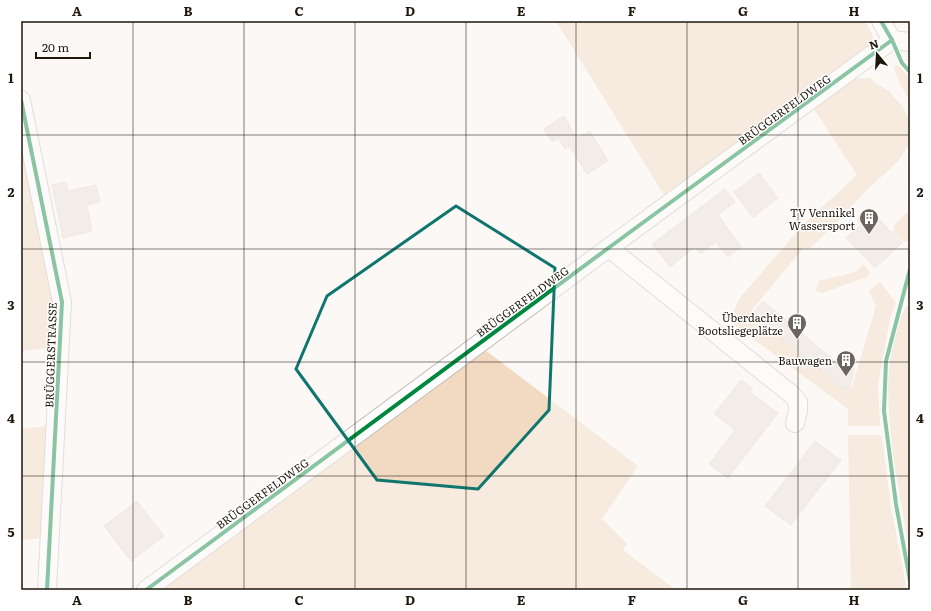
<svg xmlns="http://www.w3.org/2000/svg" width="931" height="611" font-family="Literata,serif">
  <style>
    .green { fill: #f1d9c2 }
    .building { fill: #e7e0d9; stroke: #ded8d3 }
    .lines { fill: none; stroke-linecap: round; stroke-linejoin: round }
    .minor-casing { stroke: #c4beb8; stroke-width: 20 }
    .minor { stroke: #fefefe; stroke-width: 18 }
    .cycleway-casing { stroke: #fff; stroke-width: 6 }
    .cycleway { stroke: #00873e; stroke-width: 4 }
    .marked { fill: none; stroke: #0f766e; stroke-width: 3; stroke-linejoin: round }
    .grid { fill: none; stroke: #1f160c; stroke-width: 1; stroke-opacity: 0.55 }
    .labels { text-anchor: middle; dominant-baseline: central; stroke-width: 3; stroke-linejoin: round; paint-order: stroke }
    .street-label { font-size: 11px; fill: #1f160c; stroke: #fff }
    .poi-label { font-size: 11px; fill: #1f160c; stroke: #fff; text-anchor: end }
    .neatline { fill: none; stroke: #1f160c; stroke-width: 1.5 }
    .grid-label { font-size: 13px; text-anchor: middle; font-weight: bold; fill: #1f160c }
  </style>
  <rect width="100%" height="100%" fill="#fbf8f6"/>
  <g class="green">
    <polygon points="556,21 865,21 872,34 873,40 865,48 676,189 664,195"/>
    <path d="M 898,65 L 910,78 L 910,101 C 904,90 896,79 894,66 Z"/>
    <polygon points="871,78 875,83 889,91 902,106 909,119 910,138 909,144 899,160 866,191 837,222 810,248 803,248 751,311 851,390 876,306 869,291 880,282 896,303 890,318 878,385 880,426 848,426 848,409 729,321 739,299 802,226 857,175 812,106 844,79"/>
    <polygon points="21,136 54,297 56,323 50,348 21,351"/>
    <polygon points="910,209 910,240 906,242 901,240 892,231 895,228 893,227"/>
    <polygon points="863,264 870,272 867,277 822,293 816,291 819,281 856,272"/>
    <polygon points="906,306 910,308 910,555 893,455 889,413 888,383 890,362 898,324"/>
    <polygon points="485,350 638,466 602,519 627,544 623,550 676,590 155,590"/>
    <polygon points="47,426 43,538 21,540 21,429"/>
    <polygon points="848,435 879,435 882,437 891,507 907,590 851,590"/>
  </g>
  <g class="building">
    <polygon points="564,116 577,138 590,131 608,161 587,174 569,146 565,149 558,138 552,142 544,129"/>
    <polygon points="759,173 778,198 753,217 734,192"/>
    <polygon points="66,182 68,191 96,185 100,202 87,205 92,231 63,238 52,185"/>
    <polygon points="725,189 735,202 718,215 741,247 728,257 716,242 700,254 695,247 670,267 652,244"/>
    <polygon points="869,209 902,243 875,268 846,238 861,225 857,220"/>
    <polygon points="763,301 841,366 854,369 850,389 841,387 753,313"/>
    <polygon points="741,380 753,389 750,392 778,413 728,478 709,464 735,430 714,414"/>
    <polygon points="815,441 841,460 791,525 765,506"/>
    <polygon points="137,501 164,536 131,561 104,526"/>
  </g>
  <g class="lines">
    <g class="minor-casing">
      <g id="minor">
        <polyline points="881,21 892,40"/>
        <polyline points="892,40 910,42"/>
        <polyline points="21,100 62,302 47,590"/>
        <polyline points="609,248 791,394 798,402 798,411 795,423"/>
        <polyline points="146,590 607,249 892,40"/>
      </g>
    </g>
    <use href="#minor" class="minor"/>
    <g class="cycleway-casing">
      <g id="cycleway">
        <polyline points="881,21 892,40 902,63 910,72"/>
        <polyline points="21,100 62,302 47,590"/>
        <polyline points="910,269 886,361 884,411 896,504 910,581"/>
        <polyline points="146,590 607,249 892,40"/>
      </g>
    </g>
    <use href="#cycleway" class="cycleway"/>
  </g>
  <path d="M0 0H931V611H0ZM 456,206 L 555,268 L 549,410 L 478,489 L 377,480 L 296,369 L 327,296 Z" fill="#fbf8f6" fill-opacity=".55" fill-rule="evenodd"/>
  <path class="marked" d="M 456,206 L 555,268 L 549,410 L 478,489 L 377,480 L 296,369 L 327,296 Z"/>
  <path class="grid" d="M 133,21 L 133,590M 244,21 L 244,590M 355,21 L 355,590M 466,21 L 466,590M 576,21 L 576,590M 687,21 L 687,590M 798,21 L 798,590M 21,135 L 910,135M 21,249 L 910,249M 21,362 L 910,362M 21,476 L 910,476"/>
  <defs>
    <g id="building-pin" transform="scale(1)"><path d="M0 17L-7.5 6A9.5 9.5 0 1 1 7.5 6Z" fill="#6c655e" stroke="#fff"/><path d="M-4-6H4V6H1V3H-1V6H-4ZM-2.5-4.3h1.7v1.8h-1.7ZM.8-4.3h1.7v1.8H.8ZM-2.5-1h1.7V.8h-1.7ZM.8-1h1.7V.8H.8Z" fill="#fff"/></g>
  </defs>
  <g fill-rule="evenodd">
    <use href="#building-pin" x="869" y="218"/>
    <use href="#building-pin" x="797" y="323"/>
    <use href="#building-pin" x="846" y="360"/>
  </g>
  <g class="labels">
    <g class="street-label">
      <text transform="translate(784 109) rotate(-36)">BRÜGGERFELDWEG</text>
      <text transform="translate(522 301) rotate(-36)">BRÜGGERFELDWEG</text>
      <text transform="translate(50 355) rotate(-88)">BRÜGGERSTRASSE</text>
      <text transform="translate(262 493) rotate(-36)">BRÜGGERFELDWEG</text>
    </g>
    <g class="poi-label">
      <text x="855" y="212">TV Vennikel<tspan x="855" dy="13">Wassersport</tspan></text>
      <text x="783" y="317">Überdachte<tspan x="783" dy="13">Bootsliegeplätze</tspan></text>
      <text x="832" y="360">Bauwagen</text>
    </g>
  </g>
  <rect width="931" height="611" fill="none" stroke="#ffffff" stroke-width="44"/>
  <g transform="translate(877 54) rotate(342)" stroke="#ffffff" stroke-width="3" paint-order="stroke">
  <path d="M0-3L7 15L0 10L-7 15Z" fill="#1f160c"/>
  <text y="-6" font-size="11" font-weight="bold" text-anchor="middle" fill="#1f160c">N</text>
  </g>
  <path d="M36 52v6h54v-6" fill="none" stroke="#1f160c" stroke-width="2"/>
  <text x="42" y="52" font-size="12" fill="#1f160c" stroke="#ffffff" stroke-width="3" paint-order="stroke">20 m</text>
  <rect x="22" y="22" width="887" height="567" class="neatline"/>
  <g class="grid-label">
    <text x="77" y="16">A</text>
    <text x="188" y="16">B</text>
    <text x="299" y="16">C</text>
    <text x="410" y="16">D</text>
    <text x="521" y="16">E</text>
    <text x="632" y="16">F</text>
    <text x="743" y="16">G</text>
    <text x="854" y="16">H</text>
    <text x="11" y="83">1</text>
    <text x="920" y="83">1</text>
    <text x="11" y="197">2</text>
    <text x="920" y="197">2</text>
    <text x="11" y="310">3</text>
    <text x="920" y="310">3</text>
    <text x="11" y="423">4</text>
    <text x="920" y="423">4</text>
    <text x="11" y="537">5</text>
    <text x="920" y="537">5</text>
    <text x="77" y="605">A</text>
    <text x="188" y="605">B</text>
    <text x="299" y="605">C</text>
    <text x="410" y="605">D</text>
    <text x="521" y="605">E</text>
    <text x="632" y="605">F</text>
    <text x="743" y="605">G</text>
    <text x="854" y="605">H</text>
  </g>
</svg>
